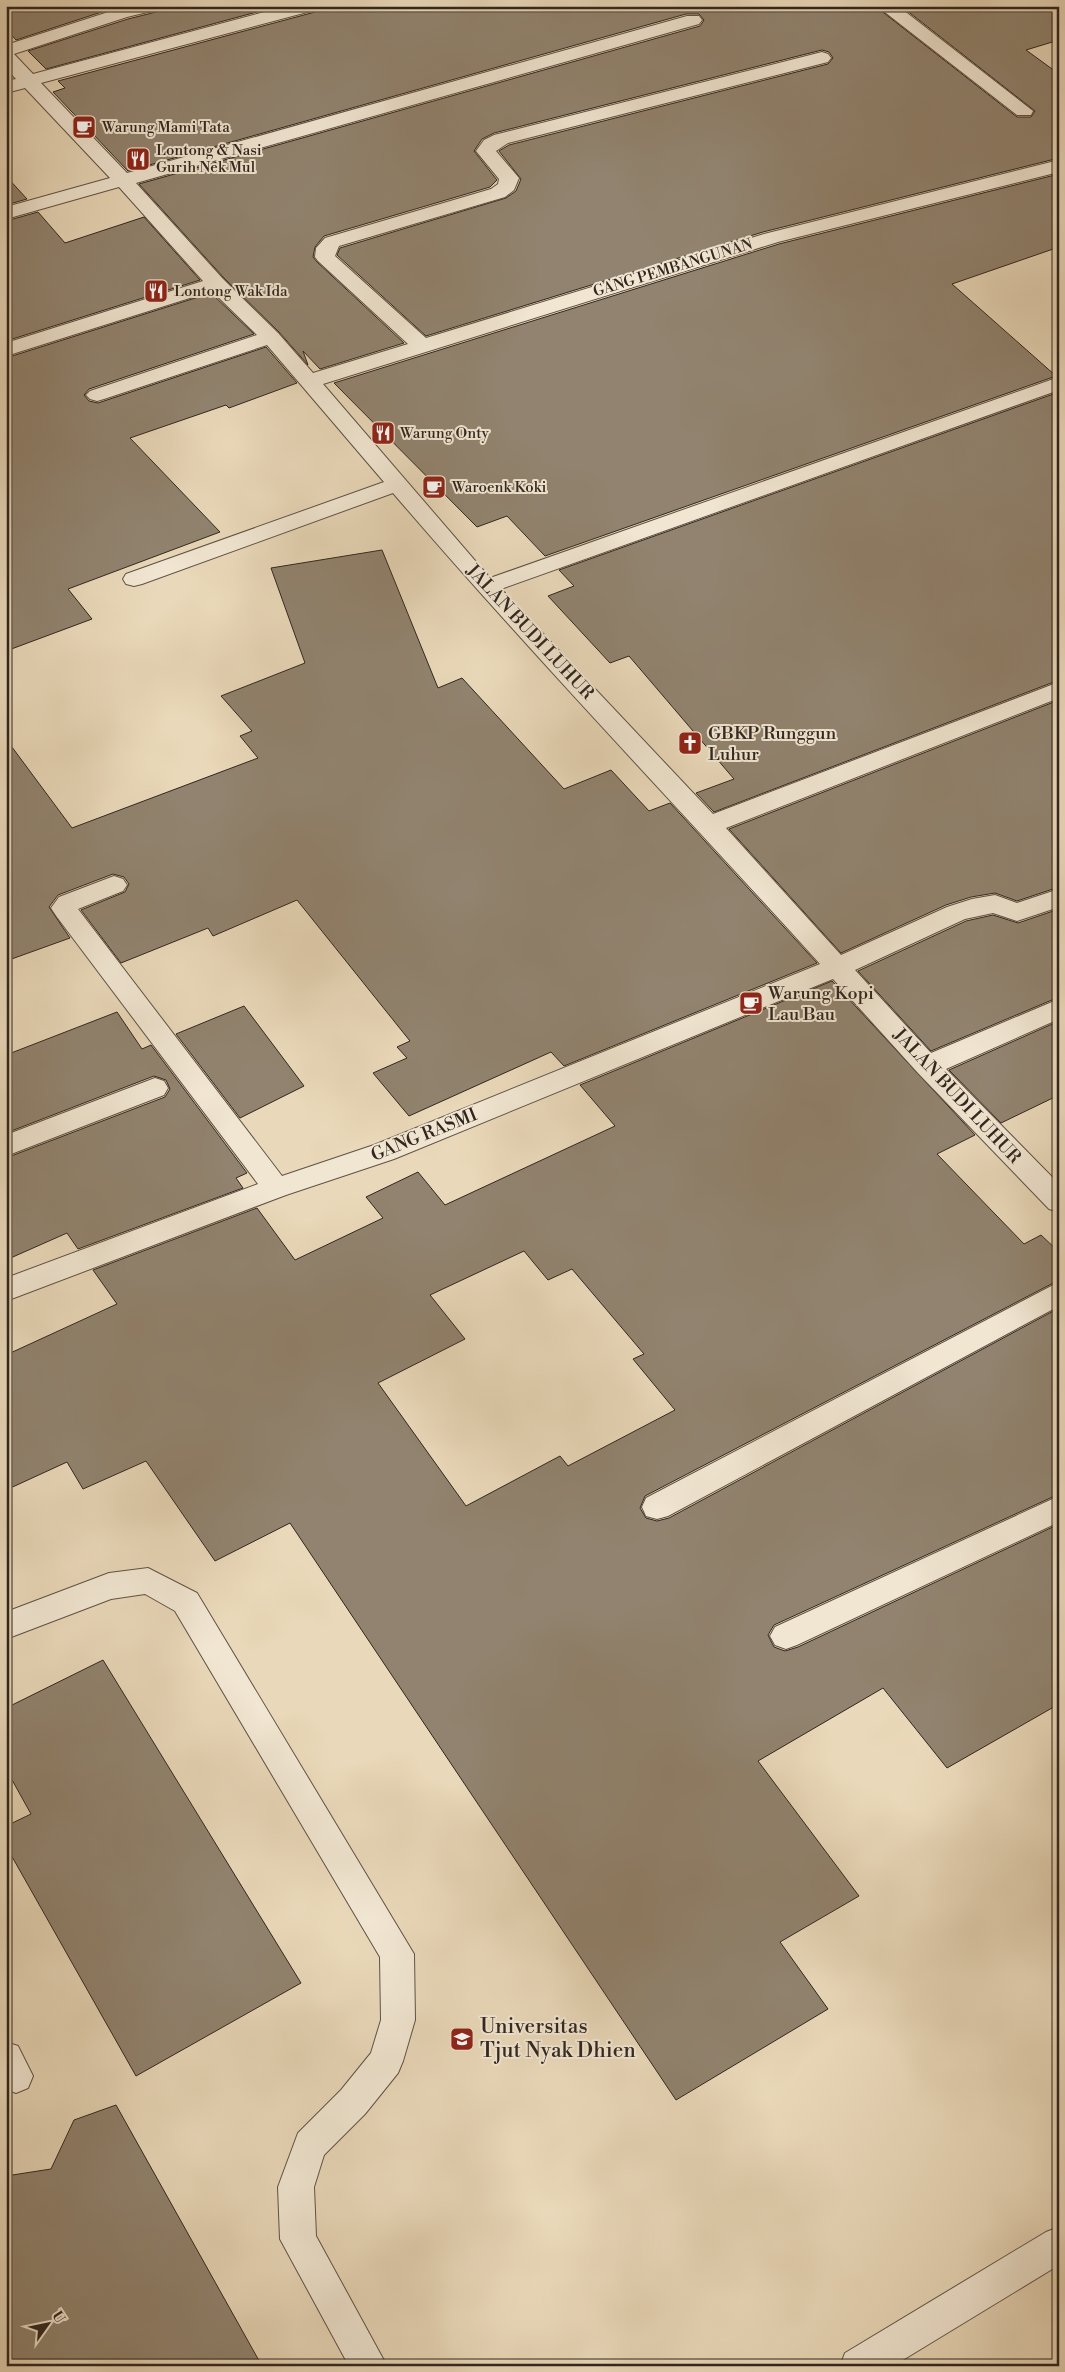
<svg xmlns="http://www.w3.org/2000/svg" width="1065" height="2372" font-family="'Libre Bodoni',serif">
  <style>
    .building { fill: #91836f; stroke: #31261f; fill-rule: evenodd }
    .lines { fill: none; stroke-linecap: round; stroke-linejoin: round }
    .minor-casing { stroke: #5f5246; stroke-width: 2 }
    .minor { fill: #f1e6d2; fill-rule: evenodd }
    .labels { text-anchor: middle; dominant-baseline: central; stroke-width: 4; stroke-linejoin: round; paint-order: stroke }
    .far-poi-label { font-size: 15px; fill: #31261f; stroke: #f1e6d2; text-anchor: start }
    .far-street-label { font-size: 15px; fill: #31261f; stroke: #f1e6d2 }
    .street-label { font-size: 18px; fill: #31261f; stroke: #f1e6d2 }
    .poi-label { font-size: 18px; fill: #31261f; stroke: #f1e6d2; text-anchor: start }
    .near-poi-label { font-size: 21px; fill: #31261f; stroke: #f1e6d2; text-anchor: start }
  </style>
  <rect width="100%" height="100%" fill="#e9d8b9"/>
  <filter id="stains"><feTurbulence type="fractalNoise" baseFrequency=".004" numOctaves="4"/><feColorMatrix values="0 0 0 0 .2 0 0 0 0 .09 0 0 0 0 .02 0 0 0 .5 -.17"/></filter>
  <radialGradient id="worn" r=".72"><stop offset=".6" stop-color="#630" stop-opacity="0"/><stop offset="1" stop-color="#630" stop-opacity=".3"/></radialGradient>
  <g class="building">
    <polygon points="6,6 120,6 16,40 6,29"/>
    <polygon points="161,6 279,6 46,69 28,51 128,19 156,12"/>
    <polygon points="320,6 875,6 1017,117 1031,117 1035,111 901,6 1059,6 1059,40 1026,50 1059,74 1059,158 763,232 426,336 337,255 340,248 506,198 516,191 521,179 499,151 509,145 828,64 833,58 829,52 822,50 494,133 482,139 474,151 497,180 490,187 324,236 315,247 313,257 317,262 404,343 320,369 303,351 308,365 279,332 224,278 139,184 700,26 704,20 699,14 686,14 128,171 53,92 65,88 58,81 315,12"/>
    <polygon points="1059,174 1059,247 952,284 1056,376 545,556 507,516 477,527 334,383 779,244"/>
    <polygon points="6,176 27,199 6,205"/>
    <polygon points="38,212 65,243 144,217 200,280 6,341 6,221"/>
    <polygon points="211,293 254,334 89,389 84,395 89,401 98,403 266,347 297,383 229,408 226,405 130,438 220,532 68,589 92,619 6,651 6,358"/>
    <polygon points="1059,392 1059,680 714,812 696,793 734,779 629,656 610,663 548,596 574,586 559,570"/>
    <polygon points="382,550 438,688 462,678 564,789 611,770 649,811 670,803 817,963 564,1066 551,1052 409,1116 373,1073 407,1058 397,1047 410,1041 297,900 213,936 208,928 121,963 81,910 125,892 129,884 124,877 113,874 58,895 49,907 70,938 6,961 6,739 72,828 258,758 240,736 252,731 221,696 305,663 271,568"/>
    <polygon points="1059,700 1059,887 1017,901 995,893 971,897 946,905 841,953 729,829"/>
    <polygon points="1059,909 1059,997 931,1051 858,971 966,921 993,915 1018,923"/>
    <path d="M 832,981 L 975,1135 L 937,1154 L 1024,1244 L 1041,1235 L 1059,1252 L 1059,1280 L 645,1496 L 640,1508 L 646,1518 L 657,1521 L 669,1518 L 1059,1308 L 1059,1494 L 774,1625 L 768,1635 L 774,1647 L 785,1651 L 798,1647 L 1059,1524 L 1059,1704 L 947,1768 L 883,1688 L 758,1761 L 859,1896 L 780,1942 L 828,2009 L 676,2100 L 290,1523 L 215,1561 L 146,1461 L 83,1489 L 67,1462 L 6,1490 L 6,1355 L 117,1304 L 93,1270 L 257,1208 L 295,1260 L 383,1218 L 366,1197 L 418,1172 L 445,1205 L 615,1126 L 580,1085 ZM 524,1251 L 548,1280 L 572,1269 L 644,1354 L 633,1359 L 675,1410 L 568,1466 L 560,1456 L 466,1506 L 378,1383 L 465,1339 L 430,1295 Z"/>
    <polygon points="244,1006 304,1086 240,1118 176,1034"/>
    <polygon points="117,1012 142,1049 151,1045 247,1173 236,1178 243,1188 78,1249 67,1233 6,1260 6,1158 165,1097 170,1089 166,1080 154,1076 6,1133 6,1055"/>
    <polygon points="1059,1021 1059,1095 1001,1123 949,1070"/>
    <polygon points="103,1660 301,1983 136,2076 6,1846 6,1826 31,1814 6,1769 6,1708"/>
    <polygon points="116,2105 262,2366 6,2366 6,2176 51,2169 74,2120"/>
  </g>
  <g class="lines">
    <g class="minor-casing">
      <g id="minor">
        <path d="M 127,6 L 159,6 L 156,10 L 127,17 L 14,54 L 33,74 L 287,6 L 318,6 L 315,10 L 41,83 L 127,173 L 687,16 L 699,16 L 702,20 L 699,24 L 136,183 L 223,279 L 278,333 L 313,373 L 408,344 L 318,261 L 315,257 L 316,248 L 325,238 L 491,189 L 498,184 L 499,179 L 476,151 L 484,140 L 494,135 L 822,52 L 828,54 L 831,58 L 828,62 L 508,143 L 496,151 L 519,178 L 514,190 L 505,197 L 339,246 L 335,256 L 426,338 L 764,234 L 1059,160 L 1059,172 L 778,242 L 323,384 L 490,578 L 1059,377 L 1059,390 L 501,589 L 713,814 L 1059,682 L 1059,698 L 726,828 L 841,955 L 947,907 L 972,899 L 995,895 L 1017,903 L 1059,889 L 1059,907 L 1017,921 L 993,913 L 965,919 L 855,970 L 931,1053 L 1059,999 L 1059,1019 L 946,1069 L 1059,1184 L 1059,1212 L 1049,1209 L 918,1073 L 833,979 L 394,1159 L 286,1195 L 6,1301 L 6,1278 L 258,1184 L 57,917 L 51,908 L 59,897 L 114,876 L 123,879 L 127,885 L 123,891 L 78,909 L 282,1176 L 374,1145 L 820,964 C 678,807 531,654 393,493 L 142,584 L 134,586 L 126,584 L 123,579 L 126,574 L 384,482 L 267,345 L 104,399 L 97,401 L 90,399 L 86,395 L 90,391 L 257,335 L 212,291 L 6,356 L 6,343 L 203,281 L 119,187 L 6,219 L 6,207 L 110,178 L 25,88 L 6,93 L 6,81 L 16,79 L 6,68 L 6,45 Z"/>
        <polygon points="877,6 898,6 1033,111 1031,115 1017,115"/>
        <polygon points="155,1078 164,1081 168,1088 164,1095 6,1156 6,1135"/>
        <polygon points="1059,1282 1059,1306 668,1516 657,1519 646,1516 642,1507 646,1498"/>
        <polygon points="1059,1496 1059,1522 797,1645 786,1649 775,1645 770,1636 775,1627"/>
        <polygon points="148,1568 197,1593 414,1954 415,2020 403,2061 398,2073 365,2114 324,2155 314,2187 316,2236 387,2366 349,2366 280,2239 278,2187 298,2133 341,2090 371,2053 381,2020 380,1957 175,1611 145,1594 111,1599 6,1639 6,1612 109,1573"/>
        <polygon points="6,2042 18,2046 33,2076 28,2088 16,2093 6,2089"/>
        <polygon points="1059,2227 1059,2265 893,2366 840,2366 845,2353 1046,2232"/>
      </g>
    </g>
    <use href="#minor" class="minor"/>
  </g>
  <defs>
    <g id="cafe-square" transform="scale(1.25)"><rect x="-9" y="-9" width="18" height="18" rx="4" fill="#8f2418" stroke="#f1e6d2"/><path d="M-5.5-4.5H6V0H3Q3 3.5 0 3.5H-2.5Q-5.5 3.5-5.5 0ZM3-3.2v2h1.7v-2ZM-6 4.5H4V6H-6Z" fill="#fff"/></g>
    <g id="restaurant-square" transform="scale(1.25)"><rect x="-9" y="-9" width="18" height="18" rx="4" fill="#8f2418" stroke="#f1e6d2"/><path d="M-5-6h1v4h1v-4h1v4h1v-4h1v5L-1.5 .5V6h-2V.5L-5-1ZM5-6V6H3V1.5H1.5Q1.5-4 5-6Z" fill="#fff"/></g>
    <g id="church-square" transform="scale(1.25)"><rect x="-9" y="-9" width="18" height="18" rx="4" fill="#8f2418" stroke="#f1e6d2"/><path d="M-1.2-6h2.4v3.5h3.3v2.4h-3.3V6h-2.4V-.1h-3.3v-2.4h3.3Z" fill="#fff"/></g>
    <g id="university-square" transform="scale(1.25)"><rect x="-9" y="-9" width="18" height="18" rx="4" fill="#8f2418" stroke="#f1e6d2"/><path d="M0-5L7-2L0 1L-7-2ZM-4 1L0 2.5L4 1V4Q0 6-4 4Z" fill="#fff"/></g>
  </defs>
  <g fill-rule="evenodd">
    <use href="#cafe-square" x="84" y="127"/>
    <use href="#restaurant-square" x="138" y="159"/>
    <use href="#restaurant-square" x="156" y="291"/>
    <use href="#restaurant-square" x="383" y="433"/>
    <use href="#cafe-square" x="434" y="487"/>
    <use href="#church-square" x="690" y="743"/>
    <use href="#cafe-square" x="751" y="1003"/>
    <use href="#university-square" x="462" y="2039"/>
  </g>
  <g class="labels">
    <g class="far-poi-label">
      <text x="102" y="127">Warung Mami Tata</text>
      <text x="156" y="150">Lontong &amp; Nasi<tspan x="156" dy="17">Gurih Nek Mul</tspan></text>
      <text x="174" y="291">Lontong Wak Ida</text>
      <text x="400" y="433">Warung Onty</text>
      <text x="452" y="487">Waroenk Koki</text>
    </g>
    <g class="far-street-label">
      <text transform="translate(673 268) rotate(-17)">GANG PEMBANGUNAN</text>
    </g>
    <g class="street-label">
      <text transform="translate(530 632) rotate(47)">JALAN BUDI LUHUR</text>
      <text transform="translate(957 1096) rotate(47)">JALAN BUDI LUHUR</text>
      <text transform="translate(424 1135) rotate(-22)">GANG RASMI</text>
    </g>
    <g class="poi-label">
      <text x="708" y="733">GBKP Runggun<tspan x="708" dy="21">Luhur</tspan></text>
      <text x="768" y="993">Warung Kopi<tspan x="768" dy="21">Lau Bau</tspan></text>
    </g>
    <g class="near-poi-label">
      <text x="480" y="2027">Universitas<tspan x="480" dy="24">Tjut Nyak Dhien</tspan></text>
    </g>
  </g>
  <rect width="1065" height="2372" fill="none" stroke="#e9d8b9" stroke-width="25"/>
  <rect x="8" y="8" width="1050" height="2357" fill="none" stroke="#31261f" stroke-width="2.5"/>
  <rect x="12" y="12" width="1040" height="2347" fill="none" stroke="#31261f"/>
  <g transform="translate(48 2324) rotate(57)" stroke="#f1e6d2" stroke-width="4" paint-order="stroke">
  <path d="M0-4L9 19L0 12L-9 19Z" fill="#31261f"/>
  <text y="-8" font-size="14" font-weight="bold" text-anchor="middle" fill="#31261f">U</text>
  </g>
  <rect width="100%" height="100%" filter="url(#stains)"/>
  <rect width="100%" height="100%" fill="url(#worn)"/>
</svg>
